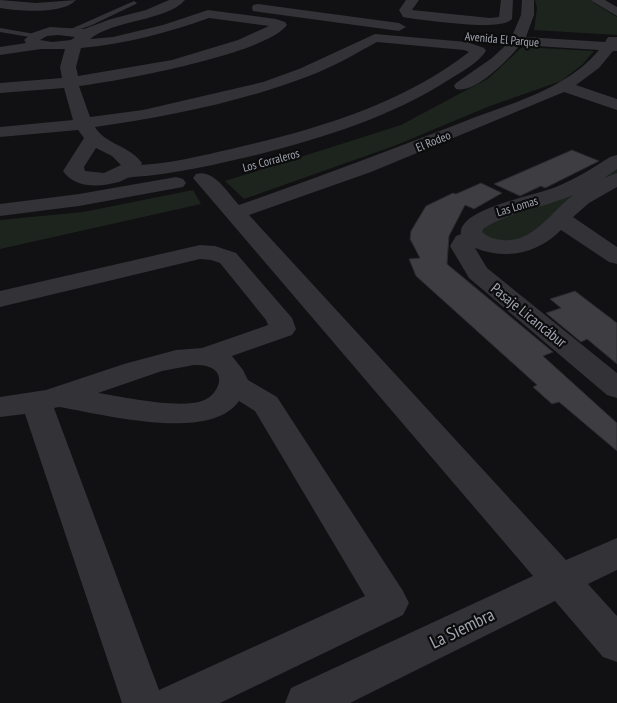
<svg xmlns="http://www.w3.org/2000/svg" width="617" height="703" font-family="'PT Sans Narrow',sans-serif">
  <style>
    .green { fill: #1d241e }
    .building { fill: #3d3d42; stroke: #2b2b2e }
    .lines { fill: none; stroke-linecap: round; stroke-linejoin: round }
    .lane { fill: #323237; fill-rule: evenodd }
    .street { fill: #323237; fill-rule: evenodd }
    .labels { text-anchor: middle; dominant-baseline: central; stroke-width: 4.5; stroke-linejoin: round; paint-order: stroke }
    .far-street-label { font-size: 12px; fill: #a2a6b2; stroke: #0c0c0d }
    .street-label { font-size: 15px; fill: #a2a6b2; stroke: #0c0c0d }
    .near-street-label { font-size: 18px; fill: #a2a6b2; stroke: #0c0c0d }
  </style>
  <rect width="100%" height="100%" fill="#111012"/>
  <g class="green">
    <polygon points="535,0 589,0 617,17 617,35 534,30 537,8"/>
    <polygon points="522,47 594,51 582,65 561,81 490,106 394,146 244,199 225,181 401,125 489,78"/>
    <polygon points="617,165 617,175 519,244 477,235 490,217"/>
    <polygon points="193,190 201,204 0,249 0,220 83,212"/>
  </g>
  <g class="building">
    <polygon points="572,150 599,161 545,188 541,186 520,196 494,184"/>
    <polygon points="481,183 502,193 474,209 465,205 449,236 447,264 553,352 543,356 617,423 617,451 559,402 552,404 533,387 537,385 416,276 409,259 420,258 410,239 411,231 426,206 453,193 456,194"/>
    <polygon points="575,291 617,323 617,364 587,339 581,342 546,313 561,308 550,299"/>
  </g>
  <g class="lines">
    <g class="lane">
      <polygon points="134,1 137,3 136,4 92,25 67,34 64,32"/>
      <polygon points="0,28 35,34 39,36 35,38 0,32"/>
    </g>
    <g class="street">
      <path d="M 0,0 L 36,3 L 76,0 C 63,15 18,11 0,8 Z"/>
      <path d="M 169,0 L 185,0 C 167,21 113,20 90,39 L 113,37 L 163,25 L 208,10 L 276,19 L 285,22 L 287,25 C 266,54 118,81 79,86 L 90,117 L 143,110 L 263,82 L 299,69 L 375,34 L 467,42 L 484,48 L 486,51 C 478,63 463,71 450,79 C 393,116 326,137 260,154 C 218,164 176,174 133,177 C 128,177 124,180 119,182 C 100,187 75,189 63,171 L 84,138 L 78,130 L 0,137 L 0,127 L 73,120 L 64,88 L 0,93 L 0,83 L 62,78 L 60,67 L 65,49 L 41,49 L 0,55 L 0,47 L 26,43 L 24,40 L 32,33 L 50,27 L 84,29 L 111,19 L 146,10 ZM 209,18 L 269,26 L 238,40 L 172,60 L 78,76 L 76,67 L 81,48 C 125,44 167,33 209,18 ZM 58,35 L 75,37 L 71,40 L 52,42 L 40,40 L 47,36 ZM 377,42 L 464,50 L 469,52 C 401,105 314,130 231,149 C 201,156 171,163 141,165 L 142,163 C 130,146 105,144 95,127 C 167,117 241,102 309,76 C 333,67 355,54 377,42 ZM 96,148 L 112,156 L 121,165 L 104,173 L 85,171 L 84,167 Z"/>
      <path d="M 406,0 L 419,0 L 412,10 L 490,18 L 499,17 L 501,0 L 513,0 L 512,19 C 501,32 427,20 408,18 L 403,17 L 399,10 Z"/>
      <path d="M 522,0 L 534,0 L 534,15 L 526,37 L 605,42 L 608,37 L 617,37 L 617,51 L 613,51 L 599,68 L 576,85 L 617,99 L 617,110 L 564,92 L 371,172 L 249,215 L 566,560 L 617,538 L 617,570 L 588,584 L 617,616 L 617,662 L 603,657 L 555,601 L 350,703 L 285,703 L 291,688 L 533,576 L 193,178 L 196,174 C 214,169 227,192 239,205 C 314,179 388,151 463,122 C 508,104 566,90 599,50 L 520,45 C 509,59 475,94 456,89 L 454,86 L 456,83 L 492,58 L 506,45 L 496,43 L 494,40 L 496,37 L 512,36 L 521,15 Z"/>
      <polygon points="590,0 605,0 617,7 617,16"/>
      <polygon points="258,4 399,23 406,27 399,31 253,11 252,8 253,5"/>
      <path d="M 617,155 L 617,169 L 604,178 L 617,173 L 617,187 L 589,203 L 573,217 L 617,247 L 617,264 L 609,262 L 561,230 C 537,254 506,260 475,248 L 487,268 L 617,373 L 617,398 L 607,395 L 469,278 L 450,246 L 456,236 L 461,234 C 457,209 537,195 556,187 C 575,179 593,168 610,157 ZM 573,195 C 552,211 533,243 503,240 C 495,239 489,238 482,232 L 483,229 C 510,211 543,208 573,195 Z"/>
      <polygon points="176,177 183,179 186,183 183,187 79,206 0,216 0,204 79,194"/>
      <path d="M 200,245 L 215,246 L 236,253 L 292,318 L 296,329 L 292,335 L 232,356 L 243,370 L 248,380 L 277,397 L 403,591 L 409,603 L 403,615 L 220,703 L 122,703 L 25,414 L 0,417 L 0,397 L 46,390 L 124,364 L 176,350 L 202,348 L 268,325 L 266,320 L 220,263 L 211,260 L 200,259 L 0,307 L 0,291 ZM 194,365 C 198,365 204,365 209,367 C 228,374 217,396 202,401 C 179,409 123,397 98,393 L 162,371 ZM 239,401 L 255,411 L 365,596 L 159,690 L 54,408 L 59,407 C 102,414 210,443 239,401 Z"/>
    </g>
  </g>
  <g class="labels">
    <g class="far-street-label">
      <text transform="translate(502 39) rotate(5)">Avenida El Parque</text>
      <text transform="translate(433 141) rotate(-22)">El Rodeo</text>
      <text transform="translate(271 160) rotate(-15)">Los Corraleros</text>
      <text transform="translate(517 206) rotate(-17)">Las Lomas</text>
    </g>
    <g class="street-label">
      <text transform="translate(529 315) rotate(39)">Pasaje Licancábur</text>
    </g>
    <g class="near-street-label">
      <text transform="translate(462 628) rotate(-26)">La Siembra</text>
    </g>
  </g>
</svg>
